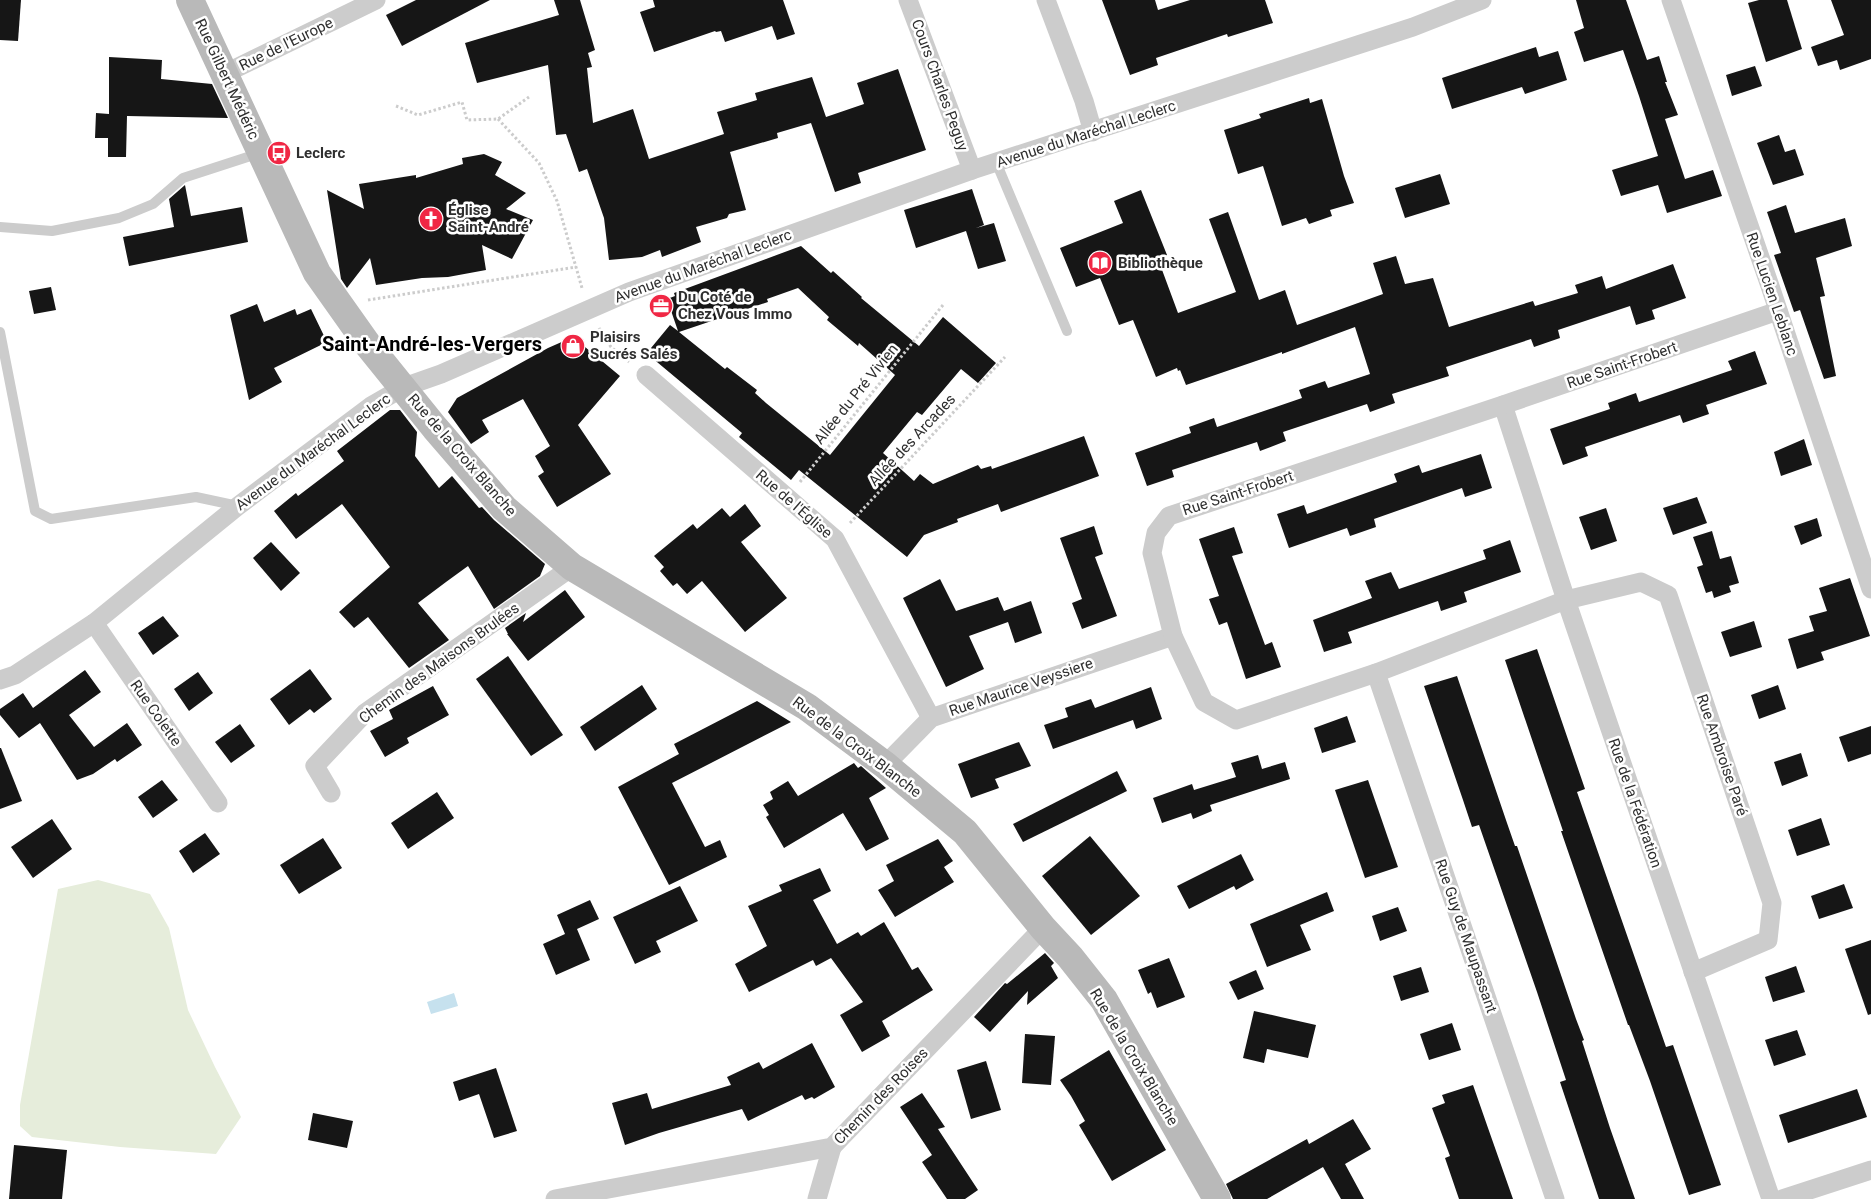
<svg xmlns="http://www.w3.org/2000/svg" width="1871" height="1199" font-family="Roboto,sans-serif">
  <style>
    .green { fill: #e6eddb }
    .water { fill: #c6e1ee }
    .building { fill: #161616; fill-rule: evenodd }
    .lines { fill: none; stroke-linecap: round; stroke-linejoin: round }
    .path { stroke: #ccc; stroke-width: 3; stroke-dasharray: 2.5 2.5; stroke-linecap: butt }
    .lane { stroke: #ccc; stroke-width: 10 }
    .street { stroke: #ccc; stroke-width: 19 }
    .secondary { stroke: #b9b9b9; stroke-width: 28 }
    .labels { text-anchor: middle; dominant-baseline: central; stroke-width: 5; stroke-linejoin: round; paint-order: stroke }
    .street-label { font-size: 15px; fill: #2f2f2f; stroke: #fff }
    .poi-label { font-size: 15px; font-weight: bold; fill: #2f2f2f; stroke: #fff; text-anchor: start }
    .district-label { font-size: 20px; font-weight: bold; fill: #000; stroke: #fff }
  </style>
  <rect width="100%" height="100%" fill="#fff"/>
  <polygon class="green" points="98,880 150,894 169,928 188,1010 215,1067 241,1117 216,1154 120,1147 32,1137 20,1126 20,1105 58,889"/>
  <polygon class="water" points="454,993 458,1006 431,1014 427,1002"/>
  <g class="building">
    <polygon points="0,0 21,0 18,41 0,40"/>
    <polygon points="416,0 490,0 402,46 386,15"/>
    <polygon points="554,0 580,0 595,50 588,53 592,67 587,68 593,123 633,109 649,159 724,134 717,112 757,100 755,93 812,77 826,117 864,104 857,83 898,69 926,150 858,173 861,183 835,192 811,123 777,133 778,138 730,152 746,210 729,214 727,218 696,227 701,242 662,257 660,250 642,257 609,260 604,218 587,169 579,172 566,134 556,135 548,65 477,83 465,43 559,15"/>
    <polygon points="653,0 783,0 795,34 777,40 772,26 725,42 721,31 716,32 715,31 654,52 640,12 655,7"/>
    <polygon points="1102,0 1155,0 1158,10 1190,0 1265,0 1273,23 1228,37 1227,34 1156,58 1158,65 1130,75"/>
    <polygon points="1576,0 1626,0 1647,60 1659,56 1667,82 1665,82 1678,115 1665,119 1685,179 1713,170 1722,196 1667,213 1658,185 1621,196 1612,170 1658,156 1639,96 1623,50 1584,62 1574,32 1584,28"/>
    <polygon points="1759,0 1787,0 1802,49 1766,62 1748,3"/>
    <polygon points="1831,0 1871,0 1871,59 1840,70 1837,60 1818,66 1811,47 1844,35"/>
    <polygon points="1536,47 1539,57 1558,51 1567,80 1525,94 1522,87 1452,109 1442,78"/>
    <polygon points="109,57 162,60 161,79 212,84 228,118 127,116 126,157 108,157 108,138 95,138 96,113 109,114"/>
    <polygon points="1755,66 1762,86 1732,96 1726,75"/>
    <polygon points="1309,98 1310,103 1322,99 1344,176 1354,203 1330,210 1332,216 1309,224 1306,218 1282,226 1263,166 1238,174 1224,130 1261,118 1259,114"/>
    <polygon points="1779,135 1785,152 1795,149 1804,175 1773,185 1757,143"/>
    <polygon points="484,154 502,162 495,175 526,193 506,209 533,220 512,259 482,245 486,270 448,277 422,278 376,285 370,258 347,288 341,279 327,190 364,209 359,184 416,175 416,178 463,164 462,158"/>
    <polygon points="1440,174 1450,204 1405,218 1395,188"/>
    <polygon points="185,185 191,216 242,207 248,242 129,266 123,237 174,227 169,199"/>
    <polygon points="972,189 984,225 976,228 994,223 1006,261 978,269 966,231 916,248 904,210"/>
    <polygon points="1141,190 1167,255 1158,259 1178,313 1236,292 1209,219 1228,212 1259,300 1285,290 1297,325 1383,294 1373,263 1396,256 1405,284 1433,278 1449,327 1533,301 1535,306 1578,293 1575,285 1602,276 1606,289 1673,264 1686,298 1652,310 1655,319 1636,325 1630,306 1558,330 1560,338 1534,347 1531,339 1446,367 1449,376 1392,394 1395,403 1370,412 1367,404 1283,432 1286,441 1260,451 1257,442 1172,470 1174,477 1147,486 1135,453 1191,433 1189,427 1214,418 1217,427 1302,398 1299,390 1325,381 1328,388 1370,374 1355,327 1282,354 1282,352 1186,385 1180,370 1178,371 1177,368 1156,377 1133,320 1119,325 1100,278 1076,287 1060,248 1123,223 1114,201"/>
    <polygon points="1786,205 1795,233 1845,218 1852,246 1816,258 1825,296 1820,297 1836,376 1824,379 1800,310 1794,312 1774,255 1781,253 1767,212"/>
    <path d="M 801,246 L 831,273 L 833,271 L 862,297 L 861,298 L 919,346 L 943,317 L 996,363 L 978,383 L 961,369 L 922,415 L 917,412 L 883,453 L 914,481 L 920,474 L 933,484 L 978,465 L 981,469 L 991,466 L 992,469 L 1084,436 L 1099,476 L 1001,512 L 998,504 L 957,519 L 958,522 L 924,535 L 907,557 L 799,470 L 791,480 L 739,437 L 742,433 L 651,357 L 655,352 L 651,348 L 670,325 L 678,331 L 667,299 L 675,296 L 674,293 ZM 798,288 L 829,317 L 827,320 L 858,346 L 859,343 L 895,375 L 830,455 L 766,403 L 755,393 L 757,390 L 727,367 L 725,369 L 679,332 L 768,302 L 767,299 Z"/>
    <polygon points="51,287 56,310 34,314 29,291"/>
    <polygon points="257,304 264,322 295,309 297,315 311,309 327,342 274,368 282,382 249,400 230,315"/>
    <polygon points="573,337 620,376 578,425 611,474 557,507 538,476 544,472 535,456 550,446 523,399 482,420 489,432 471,444 448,412 457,398 548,348"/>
    <polygon points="1755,351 1767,384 1706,405 1709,414 1683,423 1680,415 1585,447 1588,456 1563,465 1550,429 1610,409 1608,403 1636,393 1639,402 1732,370 1728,361"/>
    <polygon points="390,410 400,410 417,432 415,456 439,488 452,476 479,508 482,507 494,520 545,564 540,576 494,609 468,566 446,582 418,603 449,640 409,668 368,617 354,628 339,612 390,567 342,504 296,539 274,511 296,493 298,496 344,461 337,451"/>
    <polygon points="1804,439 1812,465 1781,476 1774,452"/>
    <polygon points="1481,454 1492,488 1465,497 1462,488 1374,519 1376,527 1350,536 1347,528 1289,548 1277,514 1304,505 1307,514 1397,482 1394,474 1419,465 1422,473"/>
    <polygon points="1697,497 1707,523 1673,535 1663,508"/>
    <polygon points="745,504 761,526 741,542 787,598 745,632 702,581 687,594 677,583 673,586 660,571 664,567 654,556 693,524 697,529 722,508 730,517"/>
    <polygon points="1606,508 1617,541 1591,550 1579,517"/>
    <polygon points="1817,518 1822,536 1801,545 1794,526"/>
    <polygon points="1094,526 1103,554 1095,557 1117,616 1082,629 1072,603 1082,599 1060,538"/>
    <polygon points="1234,527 1243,553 1232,556 1265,645 1272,642 1281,667 1246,679 1227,622 1219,625 1209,599 1219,596 1199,539"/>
    <polygon points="1712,531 1720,559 1731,556 1739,583 1729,586 1731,592 1714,598 1712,591 1706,593 1697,567 1703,565 1693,537"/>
    <polygon points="1510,540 1521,572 1464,592 1467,602 1441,611 1438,601 1348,632 1352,643 1324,652 1313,620 1372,598 1365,581 1391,572 1399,589 1486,559 1483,550"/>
    <polygon points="271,542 300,573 281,591 253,558"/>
    <polygon points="1850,578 1870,636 1821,652 1824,660 1797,669 1788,639 1814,631 1809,616 1827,611 1819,588"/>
    <polygon points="940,579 956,611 998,597 1004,611 1031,601 1042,633 1015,643 1008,622 969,636 984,669 946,687 903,598"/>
    <polygon points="565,590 585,617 528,661 507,634 508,634 505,628 526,613 523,622"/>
    <polygon points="163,616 179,636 153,655 138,633"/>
    <polygon points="1754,621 1762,647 1730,657 1721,632"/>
    <polygon points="1537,649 1585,789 1577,792 1666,1047 1673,1045 1721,1185 1689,1195 1650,1081 1629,1025 1628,1025 1561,831 1563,831 1505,660"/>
    <polygon points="508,656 563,735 531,756 476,679"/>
    <polygon points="310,669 332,699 314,713 310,709 289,725 270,699"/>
    <polygon points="85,670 101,692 69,715 94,747 127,723 142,745 117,762 115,759 93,774 77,780 40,723 19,738 0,715 0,709 23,693 33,708"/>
    <polygon points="198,672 213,693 189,711 174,689"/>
    <polygon points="1457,676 1507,823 1515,846 1517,846 1576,1019 1584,1040 1582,1041 1610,1128 1635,1199 1599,1199 1560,1082 1566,1080 1537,992 1479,825 1472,827 1463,800 1424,686"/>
    <polygon points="642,685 657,709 595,751 580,727"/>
    <polygon points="1778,685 1786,709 1759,719 1751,695"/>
    <polygon points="433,686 449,715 407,738 409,743 385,757 370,731 393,719 389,710"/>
    <polygon points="1151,687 1162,719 1136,729 1133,720 1053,749 1044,725 1068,717 1065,708 1091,699 1095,708"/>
    <polygon points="757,701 791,722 672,783 705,847 720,840 727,857 669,885 618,787 679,754 674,744"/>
    <polygon points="1347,716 1356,742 1322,753 1314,728"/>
    <polygon points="240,724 255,746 231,763 215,742"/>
    <polygon points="1871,726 1871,754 1848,762 1839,737"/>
    <polygon points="1019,742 1031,766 995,779 999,788 971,798 958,764"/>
    <polygon points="0,748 1,748 22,801 0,809"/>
    <polygon points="1801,753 1808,776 1782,786 1774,762"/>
    <polygon points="1258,755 1262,769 1285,762 1290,779 1210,805 1212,811 1193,819 1191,813 1162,823 1153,798 1192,784 1194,790 1236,777 1231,763"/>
    <polygon points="854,763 858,768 861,766 886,788 869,798 889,839 866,851 843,813 784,848 766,817 769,815 763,805 773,799 770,792 788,781 798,796"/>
    <polygon points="1117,771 1127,791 1023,842 1013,824"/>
    <polygon points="162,780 178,800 153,818 138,797"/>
    <polygon points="1368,780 1398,867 1365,878 1335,790"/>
    <polygon points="437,792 454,818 408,849 391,823"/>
    <polygon points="1821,818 1830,845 1797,856 1788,830"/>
    <polygon points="52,819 72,849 33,878 11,847"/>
    <polygon points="205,833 220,854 193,873 179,851"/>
    <polygon points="1090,836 1140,896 1091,935 1042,876"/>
    <polygon points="323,838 342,868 299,894 280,865"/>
    <polygon points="938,839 953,861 944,867 954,882 895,917 878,890 894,881 886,865"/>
    <polygon points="1241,854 1254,880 1236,890 1234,886 1189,909 1177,886"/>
    <polygon points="820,868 831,891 813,900 837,944 858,932 861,936 884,922 912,970 918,967 933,990 882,1021 890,1036 862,1052 840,1015 863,1002 831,958 816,966 813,960 749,992 735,964 767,946 748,906 782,891 779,885"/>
    <polygon points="1844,884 1853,908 1819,919 1811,896"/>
    <polygon points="680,886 698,921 656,941 661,952 635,964 613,917"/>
    <polygon points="1327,892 1334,911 1300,925 1311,950 1267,967 1250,924"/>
    <polygon points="590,900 599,919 577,929 590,960 556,975 543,944 565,934 557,915"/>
    <polygon points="1398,907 1407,931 1380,941 1372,916"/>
    <polygon points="1871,940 1871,1014 1868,1015 1845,949"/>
    <polygon points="1045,953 1054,963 1051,966 1058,978 1027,1005 1028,991 990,1032 974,1017 1005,983 1007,984"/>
    <polygon points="1169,958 1185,997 1157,1008 1151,992 1148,994 1138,970"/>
    <polygon points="1796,966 1805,992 1773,1002 1765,977"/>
    <polygon points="1421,967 1429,992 1401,1001 1393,976"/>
    <polygon points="1256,970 1264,989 1238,1000 1229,982"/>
    <polygon points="1254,1011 1316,1025 1308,1058 1267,1049 1264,1063 1243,1058"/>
    <polygon points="1452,1023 1461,1050 1429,1060 1420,1034"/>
    <polygon points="1797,1030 1806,1055 1774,1066 1765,1040"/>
    <polygon points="1025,1034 1055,1036 1051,1085 1022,1083"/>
    <polygon points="812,1043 835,1087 814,1099 812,1097 805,1100 802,1095 748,1121 742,1109 659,1133 625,1145 612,1103 647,1093 652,1109 731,1085 727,1077 759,1062 763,1069"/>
    <polygon points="1109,1050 1166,1150 1112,1181 1079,1125 1085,1121 1071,1096 1060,1080"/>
    <polygon points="986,1061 1001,1110 971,1119 957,1070"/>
    <polygon points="496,1068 517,1131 494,1138 479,1094 459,1101 453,1082"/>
    <polygon points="1473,1085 1488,1128 1513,1199 1459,1199 1445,1158 1450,1156 1432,1108 1445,1103 1442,1095"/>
    <polygon points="1857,1089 1867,1117 1788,1143 1779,1115"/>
    <polygon points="922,1093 945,1127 938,1129 978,1190 965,1199 947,1199 922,1162 932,1155 900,1107"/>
    <polygon points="313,1113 353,1121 347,1148 308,1140"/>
    <polygon points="1353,1119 1371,1149 1345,1164 1364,1199 1341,1199 1323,1167 1267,1199 1233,1199 1226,1184 1307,1139 1309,1144"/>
    <polygon points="14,1145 67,1150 62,1199 9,1199"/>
  </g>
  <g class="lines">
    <g class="path">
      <polyline points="396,106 418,115 462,102 467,120 498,119 529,97"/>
      <polyline points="498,119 539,163 557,201 582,288"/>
      <polyline points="368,300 576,267"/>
      <polyline points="599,328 611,347 629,362"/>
      <polyline points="800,482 943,305"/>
      <polyline points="850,523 1005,357"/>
    </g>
    <g class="lane">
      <polyline points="996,162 1067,331"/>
      <polyline points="0,227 52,231 119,218 153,204 183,178 260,153"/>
      <polyline points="0,332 35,511 51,519 196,497 238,506"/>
    </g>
    <g class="street">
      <polyline points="908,0 972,170"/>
      <polyline points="1046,0 1084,101 1093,132"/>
      <polyline points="1671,0 1770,286 1871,589"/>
      <polyline points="224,74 376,0"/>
      <polyline points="646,375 835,539 931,718"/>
      <polyline points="1503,405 1566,600 1771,1199"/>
      <polyline points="94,623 218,803"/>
      <polyline points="1376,673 1555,1199"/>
      <polyline points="0,680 15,675 94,623 238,506 371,406 404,387 441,374 629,292 972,170 1413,27 1482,0"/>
      <polyline points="885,765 931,718 1173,636"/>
      <polyline points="331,793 315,766 365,713 572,567"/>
      <polyline points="1693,972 1768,940 1772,903 1668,595 1641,582 1566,600 1376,673 1236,720 1204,702 1173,636 1152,553 1156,533 1169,516 1503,405 1778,311"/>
      <polyline points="555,1199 832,1147 1043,928"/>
      <polyline points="817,1199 832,1147"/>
      <polyline points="1782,1199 1871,1170"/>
    </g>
    <polyline class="secondary" points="190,0 317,273 368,345 435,428 504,508 572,567 807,707 885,765 965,832 1043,928 1070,957 1104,1000 1217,1199"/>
  </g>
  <defs>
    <g id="bus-disc" transform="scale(1.25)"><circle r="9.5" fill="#f02744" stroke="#fff"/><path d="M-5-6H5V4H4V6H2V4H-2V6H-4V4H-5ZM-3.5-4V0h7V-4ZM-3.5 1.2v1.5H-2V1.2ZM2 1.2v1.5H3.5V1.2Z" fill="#fff"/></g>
    <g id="church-disc" transform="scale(1.25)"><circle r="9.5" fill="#f02744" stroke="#fff"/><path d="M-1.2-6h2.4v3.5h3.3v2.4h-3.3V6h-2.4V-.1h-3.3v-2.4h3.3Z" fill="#fff"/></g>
    <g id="library-disc" transform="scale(1.25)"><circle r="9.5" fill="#f02744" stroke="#fff"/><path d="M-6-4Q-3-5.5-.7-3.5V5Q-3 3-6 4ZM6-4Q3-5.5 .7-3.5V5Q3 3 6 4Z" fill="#fff"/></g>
    <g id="office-disc" transform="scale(1.25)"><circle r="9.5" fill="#f02744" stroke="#fff"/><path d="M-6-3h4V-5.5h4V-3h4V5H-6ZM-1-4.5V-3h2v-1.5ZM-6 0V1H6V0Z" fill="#fff"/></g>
    <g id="shop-disc" transform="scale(1.25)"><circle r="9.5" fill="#f02744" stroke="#fff"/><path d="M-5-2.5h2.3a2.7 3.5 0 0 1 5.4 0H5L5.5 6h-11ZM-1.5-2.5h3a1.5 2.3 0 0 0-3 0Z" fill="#fff"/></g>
  </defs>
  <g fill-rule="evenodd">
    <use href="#bus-disc" x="279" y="153"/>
    <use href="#church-disc" x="431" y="219"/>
    <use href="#library-disc" x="1100" y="263"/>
    <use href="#office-disc" x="661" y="306"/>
    <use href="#shop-disc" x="573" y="346"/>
  </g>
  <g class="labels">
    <g class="street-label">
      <text transform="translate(286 44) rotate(-26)">Rue de l'Europe</text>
      <text transform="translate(227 79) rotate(65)">Rue Gilbert Médéric</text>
      <text transform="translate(940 85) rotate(70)">Cours Charles Peguy</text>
      <text transform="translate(1086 134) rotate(-18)">Avenue du Maréchal Leclerc</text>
      <text transform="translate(703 266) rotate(-20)">Avenue du Maréchal Leclerc</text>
      <text transform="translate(1772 294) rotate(71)">Rue Lucien Leblanc</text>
      <text transform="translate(1622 365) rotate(-19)">Rue Saint-Frobert</text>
      <text transform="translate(856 394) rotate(-51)">Allée du Pré Vivien</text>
      <text transform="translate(912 440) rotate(-47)">Allée des Arcades</text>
      <text transform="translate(313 452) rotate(-36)">Avenue du Maréchal Leclerc</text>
      <text transform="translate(462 455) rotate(49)">Rue de la Croix Blanche</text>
      <text transform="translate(1238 493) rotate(-18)">Rue Saint-Frobert</text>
      <text transform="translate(794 504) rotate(41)">Rue de l'Église</text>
      <text transform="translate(439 663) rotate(-36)">Chemin des Maisons Brulées</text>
      <text transform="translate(1021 687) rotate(-19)">Rue Maurice Veyssiere</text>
      <text transform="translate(156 713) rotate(55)">Rue Colette</text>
      <text transform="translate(857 747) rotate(37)">Rue de la Croix Blanche</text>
      <text transform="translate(1722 755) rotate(71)">Rue Ambroise Paré</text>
      <text transform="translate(1635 803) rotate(71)">Rue de la Fédération</text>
      <text transform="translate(1466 936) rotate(71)">Rue Guy de Maupassant</text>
      <text transform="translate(1134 1057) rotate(59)">Rue de la Croix Blanche</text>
      <text transform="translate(881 1096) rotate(-46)">Chemin des Roises</text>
    </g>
    <g class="poi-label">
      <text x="296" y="153">Leclerc</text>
      <text x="448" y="210">Église<tspan x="448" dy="17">Saint-André</tspan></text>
      <text x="1118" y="263">Bibliothèque</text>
      <text x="678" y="297">Du Coté de<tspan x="678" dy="17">Chez Vous Immo</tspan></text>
      <text x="590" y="337">Plaisirs<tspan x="590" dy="17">Sucrés Salés</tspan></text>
    </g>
    <g class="district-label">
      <text x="432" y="344">Saint-André-les-Vergers</text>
    </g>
  </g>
</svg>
